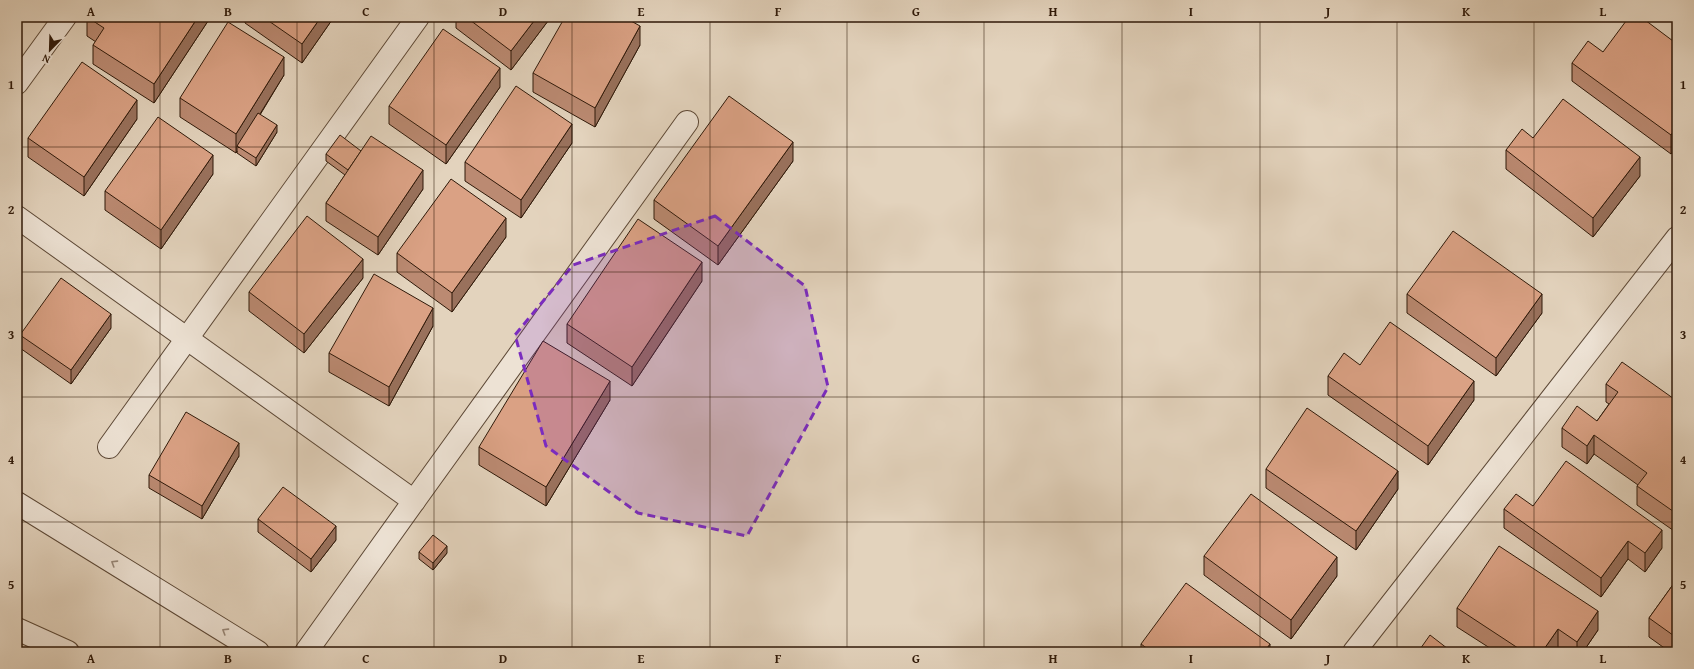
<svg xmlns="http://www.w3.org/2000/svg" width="1694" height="669" font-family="'Gentium Book Plus',serif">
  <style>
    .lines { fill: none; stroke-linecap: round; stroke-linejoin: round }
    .minor-casing { stroke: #5c4836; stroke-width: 24 }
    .tertiary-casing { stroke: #5c4836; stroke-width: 24 }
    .minor { stroke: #ede2d4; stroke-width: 22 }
    .tertiary { stroke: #ede2d4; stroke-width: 22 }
    .wall { fill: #bb8a72; stroke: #2f1909 }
    .shaded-wall { fill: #99715c; stroke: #2f1909 }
    .building { fill: #daa184; stroke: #2f1909 }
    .oneway { stroke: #988879 }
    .marked { fill: #7b2cbf; fill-opacity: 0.2; stroke: #7b2cbf; stroke-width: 3; stroke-dasharray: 8 5; stroke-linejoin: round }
    .grid { fill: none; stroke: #2f1909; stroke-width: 1; stroke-opacity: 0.55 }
    .neatline { fill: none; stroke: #2f1909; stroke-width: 1.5 }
    .grid-label { font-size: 13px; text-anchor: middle; font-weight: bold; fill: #2f1909 }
  </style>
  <rect width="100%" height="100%" fill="#e3d3bd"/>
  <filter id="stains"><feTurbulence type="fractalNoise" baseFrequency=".005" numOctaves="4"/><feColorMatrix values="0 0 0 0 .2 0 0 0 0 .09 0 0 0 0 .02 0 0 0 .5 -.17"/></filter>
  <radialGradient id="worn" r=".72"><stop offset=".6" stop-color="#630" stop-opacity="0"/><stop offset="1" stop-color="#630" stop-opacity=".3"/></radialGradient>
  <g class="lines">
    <g class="minor-casing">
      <g id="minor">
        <polyline points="17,83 65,17"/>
        <polyline points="17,217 414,501 306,652"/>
        <polyline points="109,447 418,17"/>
        <polyline points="414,501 687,122"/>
        <polyline points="1354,652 1677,238"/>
      </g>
    </g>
    <g class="tertiary-casing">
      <g id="tertiary">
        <polyline points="17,503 258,652"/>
        <polyline points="17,629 68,652"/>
      </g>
    </g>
    <use href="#minor" class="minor"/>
    <use href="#tertiary" class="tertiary"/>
  </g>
  <g class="wall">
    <polygon points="87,17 208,17 208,21 154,103 93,64 93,45 96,42 87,36"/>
    <polygon points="245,17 334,17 302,63 245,23"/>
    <polygon points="456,17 551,17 511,70 456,28"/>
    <polygon points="1670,17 1677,17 1677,22"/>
    <polygon points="1677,44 1677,145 1671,154 1572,81 1572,63"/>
    <polygon points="640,45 595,127 533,92 533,73"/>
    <polygon points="284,75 260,115 277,132 256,166 237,153 237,151 236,153 180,117 180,98"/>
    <polygon points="500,87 446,164 389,124 389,106"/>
    <polygon points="137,119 84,196 28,157 28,138"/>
    <polygon points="1533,138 1640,176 1593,237 1506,169 1506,150"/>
    <polygon points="572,143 521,218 465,181 465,162"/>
    <polygon points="361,151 423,189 378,255 326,221 326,203 345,175 326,161 326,154"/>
    <polygon points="793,161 718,265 654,219 654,200"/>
    <polygon points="213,174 161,249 105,210 105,191"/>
    <polygon points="506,237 452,312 397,272 397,253"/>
    <polygon points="363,278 304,353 249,311 249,292"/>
    <polygon points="702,281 632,386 567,343 567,324"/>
    <polygon points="1407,294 1542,313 1496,376 1407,313"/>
    <polygon points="433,326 389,406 329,372 329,353"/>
    <polygon points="111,328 71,384 20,348 20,335"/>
    <polygon points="1360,365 1474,400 1428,465 1328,395 1328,376"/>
    <polygon points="1606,384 1677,401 1677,533 1637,505 1637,486 1638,485 1594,454 1587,464 1562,447 1562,428 1597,421 1609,404 1606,402"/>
    <polygon points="610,400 546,506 479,465 479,447"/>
    <polygon points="239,456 202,519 149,488 149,475"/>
    <polygon points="1266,469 1398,489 1356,550 1266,488"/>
    <polygon points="1533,506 1662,548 1645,572 1628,559 1601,597 1504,528 1504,509"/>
    <polygon points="258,519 336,540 311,572 258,532"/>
    <polygon points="419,552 447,553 433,570 419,559"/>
    <polygon points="1204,556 1337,576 1291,639 1204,575"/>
    <polygon points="1677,579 1677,652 1670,652 1649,637 1649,618"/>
    <polygon points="1457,608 1598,630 1583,652 1564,652 1558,648 1555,652 1496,652 1457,627"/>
    <polygon points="1141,644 1270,652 1141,652"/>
  </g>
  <g class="shaded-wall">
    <polygon points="198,17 208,17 208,21 154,103 154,84"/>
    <polygon points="321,17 334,17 302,63 302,44"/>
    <polygon points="537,17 551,17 511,70 511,51"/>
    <polygon points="640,26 640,45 595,127 595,108"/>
    <polygon points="284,57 284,75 239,148 237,146 237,151 236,153 236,134"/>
    <polygon points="500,68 500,87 446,164 446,145"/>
    <polygon points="137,100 137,119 84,196 84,177"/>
    <polygon points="572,124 572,143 521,218 521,200"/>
    <polygon points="277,125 277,132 256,166 256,158"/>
    <polygon points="1677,126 1677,145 1671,154 1671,135"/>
    <polygon points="793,142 793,161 718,265 718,246"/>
    <polygon points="213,155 213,174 161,249 161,230"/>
    <polygon points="1640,157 1640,176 1593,237 1593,218"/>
    <polygon points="423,170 423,189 378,255 378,237"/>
    <polygon points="506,218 506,237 452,312 452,293"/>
    <polygon points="363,259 363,278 304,353 304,334"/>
    <polygon points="702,262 702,281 632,386 632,367"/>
    <polygon points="1542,294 1542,313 1496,376 1496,358"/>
    <polygon points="433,308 433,326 389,406 389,387"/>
    <polygon points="111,314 111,328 71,384 71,370"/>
    <polygon points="610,381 610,400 546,506 546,487"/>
    <polygon points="1474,381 1474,400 1428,465 1428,446"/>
    <polygon points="1594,435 1594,454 1587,464 1587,446"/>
    <polygon points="239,443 239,456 202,519 202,506"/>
    <polygon points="1398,471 1398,489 1356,550 1356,531"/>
    <polygon points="336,526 336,540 311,572 311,559"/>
    <polygon points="1662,530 1662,548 1645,572 1645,553"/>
    <polygon points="1628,541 1628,559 1601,597 1601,578"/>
    <polygon points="447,546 447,553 433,570 433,563"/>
    <polygon points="1337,557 1337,576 1291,639 1291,620"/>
    <polygon points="1598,611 1598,630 1583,652 1577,652 1577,642"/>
    <polygon points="1558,629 1558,648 1555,652 1542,652"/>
    <polygon points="1270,644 1270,652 1264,652"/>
  </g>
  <g class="building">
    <polygon points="87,17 198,17 154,84 93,45 104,28"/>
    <polygon points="263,17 321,17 302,44"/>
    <polygon points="466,17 537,17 511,51"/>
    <polygon points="565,17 624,17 640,26 595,108 533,73"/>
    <polygon points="1629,17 1641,17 1677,44 1677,126 1671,135 1572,63 1588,41 1603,52"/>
    <polygon points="228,22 284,57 236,134 180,98"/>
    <polygon points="443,29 500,68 446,145 389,106"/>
    <polygon points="82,62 137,100 84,177 28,138"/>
    <polygon points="516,86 572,124 521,200 465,162"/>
    <polygon points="729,96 793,142 718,246 654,200"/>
    <polygon points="1563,99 1640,157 1593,218 1506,150 1522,129 1533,138"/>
    <polygon points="258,113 277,125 256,158 237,146"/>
    <polygon points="158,117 213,155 161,230 105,191"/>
    <polygon points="340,135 361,151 348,170 326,154"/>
    <polygon points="371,136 423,170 378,237 326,203"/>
    <polygon points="451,179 506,218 452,293 397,253"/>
    <polygon points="307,216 363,259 304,334 249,292"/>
    <polygon points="638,219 702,262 632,367 567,324"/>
    <polygon points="1453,231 1542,294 1496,358 1407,294"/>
    <polygon points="374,274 433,308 389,387 329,353"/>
    <polygon points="61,278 111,314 71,370 20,335"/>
    <polygon points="1390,322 1474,381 1428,446 1328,376 1344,353 1360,365"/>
    <polygon points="543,341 610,381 546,487 479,447"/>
    <polygon points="1622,362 1677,401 1677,514 1637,486 1647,473 1594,435 1587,446 1562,428 1577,406 1597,421 1618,392 1606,384"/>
    <polygon points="1307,408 1398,471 1356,531 1266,469"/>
    <polygon points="186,412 239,443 202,506 149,475"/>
    <polygon points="1566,461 1662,530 1645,553 1628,541 1601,578 1504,509 1516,494 1533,506"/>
    <polygon points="283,487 336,526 311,559 258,519"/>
    <polygon points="1251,494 1337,557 1291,620 1204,556"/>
    <polygon points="433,535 447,546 433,563 419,552"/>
    <polygon points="1499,546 1598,611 1577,642 1558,629 1542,652 1524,652 1457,608"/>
    <polygon points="1677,579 1677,638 1649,618"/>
    <polygon points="1186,583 1270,644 1264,652 1152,652 1141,644"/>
    <polygon points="1430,635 1452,652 1418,652"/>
    <polygon points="1628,647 1635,652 1624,652"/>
  </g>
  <defs><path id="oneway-chevron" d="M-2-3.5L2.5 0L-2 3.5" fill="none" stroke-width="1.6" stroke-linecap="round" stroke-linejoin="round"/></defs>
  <g class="oneway">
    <use href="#oneway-chevron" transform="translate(114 563) rotate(-148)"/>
    <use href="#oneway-chevron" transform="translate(225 631) rotate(-148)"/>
  </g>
  <path class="marked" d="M 715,216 L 805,286 L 828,387 L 747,536 L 638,513 L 546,446 L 515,335 L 573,265 Z"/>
  <path class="grid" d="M 160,17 L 160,652M 297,17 L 297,652M 434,17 L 434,652M 572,17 L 572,652M 710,17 L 710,652M 847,17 L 847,652M 984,17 L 984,652M 1122,17 L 1122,652M 1260,17 L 1260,652M 1397,17 L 1397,652M 1534,17 L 1534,652M 17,147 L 1677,147M 17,272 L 1677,272M 17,397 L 1677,397M 17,522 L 1677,522"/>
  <rect width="1694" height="669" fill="none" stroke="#e3d3bd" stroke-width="44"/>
  <g transform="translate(50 50) rotate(203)" stroke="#ede2d4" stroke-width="3" paint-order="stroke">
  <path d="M0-3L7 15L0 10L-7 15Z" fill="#2f1909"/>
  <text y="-6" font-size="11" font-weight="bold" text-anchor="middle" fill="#2f1909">N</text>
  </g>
  <rect x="22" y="22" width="1650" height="625" class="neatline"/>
  <g class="grid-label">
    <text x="91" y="16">A</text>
    <text x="228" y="16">B</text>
    <text x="366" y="16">C</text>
    <text x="503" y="16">D</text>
    <text x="641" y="16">E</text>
    <text x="778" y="16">F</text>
    <text x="916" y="16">G</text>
    <text x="1053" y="16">H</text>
    <text x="1191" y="16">I</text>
    <text x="1328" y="16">J</text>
    <text x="1466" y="16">K</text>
    <text x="1603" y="16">L</text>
    <text x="11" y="89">1</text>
    <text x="1683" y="89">1</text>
    <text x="11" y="214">2</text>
    <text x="1683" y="214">2</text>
    <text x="11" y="339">3</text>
    <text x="1683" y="339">3</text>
    <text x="11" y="464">4</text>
    <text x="1683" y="464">4</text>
    <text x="11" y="589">5</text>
    <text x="1683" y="589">5</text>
    <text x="91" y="663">A</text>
    <text x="228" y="663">B</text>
    <text x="366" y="663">C</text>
    <text x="503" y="663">D</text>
    <text x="641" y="663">E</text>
    <text x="778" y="663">F</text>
    <text x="916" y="663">G</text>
    <text x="1053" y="663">H</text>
    <text x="1191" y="663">I</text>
    <text x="1328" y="663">J</text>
    <text x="1466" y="663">K</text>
    <text x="1603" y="663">L</text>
  </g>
  <rect width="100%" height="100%" filter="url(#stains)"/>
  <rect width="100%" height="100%" fill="url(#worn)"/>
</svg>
